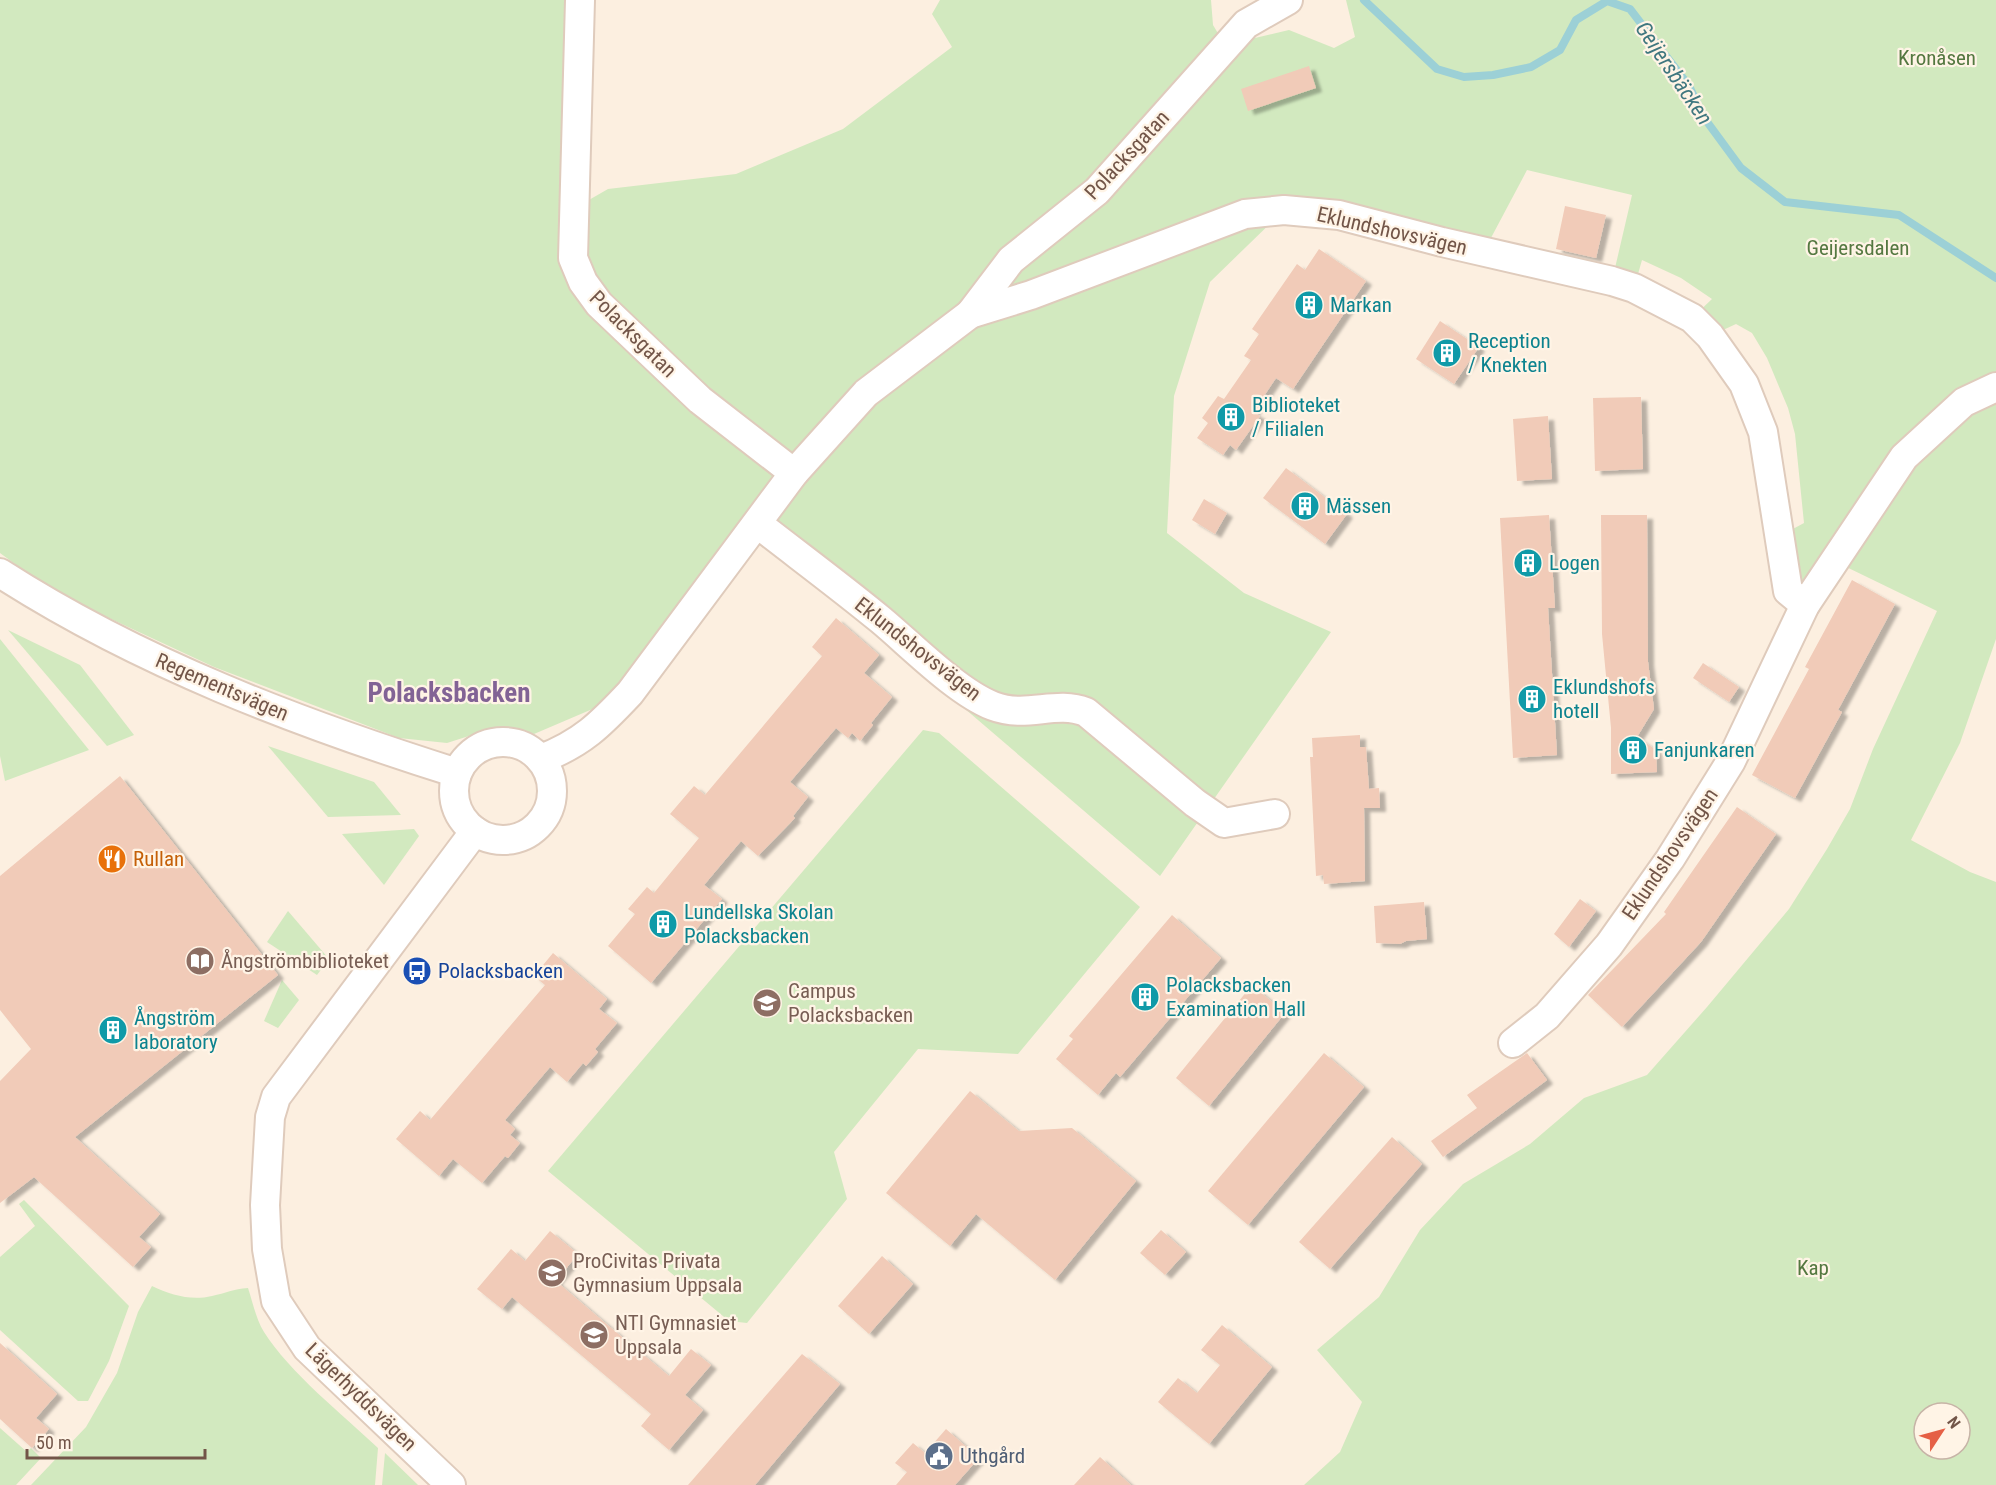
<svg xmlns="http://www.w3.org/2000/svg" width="1996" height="1485" font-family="'Roboto Condensed',sans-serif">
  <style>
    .green { fill: #d2e9bf; fill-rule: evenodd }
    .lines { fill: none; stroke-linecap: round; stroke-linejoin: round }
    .stream { stroke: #9cd0d6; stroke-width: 8 }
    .building { fill: #f1cbb8; filter: url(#shadow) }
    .minor-casing { stroke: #dfcbbc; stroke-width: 32 }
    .minor { stroke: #fff; stroke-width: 28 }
    .labels { text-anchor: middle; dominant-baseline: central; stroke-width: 4.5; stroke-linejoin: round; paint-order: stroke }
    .park-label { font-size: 21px; fill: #547840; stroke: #fff4e6 }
    .street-label { font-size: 21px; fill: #725548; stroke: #fff4e6 }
    .culture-label { font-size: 21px; fill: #0d838f; stroke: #fff4e6; text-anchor: start }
    .food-label { font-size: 21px; fill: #c56008; stroke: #fff4e6; text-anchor: start }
    .education-label { font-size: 21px; fill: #785e54; stroke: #fff4e6; text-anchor: start }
    .transit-label { font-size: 21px; fill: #164399; stroke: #fff4e6; text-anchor: start }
    .service-label { font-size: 21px; fill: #4e5e75; stroke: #fff4e6; text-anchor: start }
    .water-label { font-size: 22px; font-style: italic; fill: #3f777f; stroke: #fff4e6 }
    .district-label { font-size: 27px; font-weight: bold; fill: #826395; stroke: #fff4e6 }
  </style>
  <defs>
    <filter id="shadow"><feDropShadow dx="6" dy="4" stdDeviation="1.5" flood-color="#0004"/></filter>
  </defs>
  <rect width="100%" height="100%" fill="#fcefe0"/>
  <g class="green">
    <path d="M 0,0 L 566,0 L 575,208 L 608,189 L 736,174 L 843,129 L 952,47 L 932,14 L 940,0 L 1211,0 L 1213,25 L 1225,45 L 1289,30 L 1334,48 L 1355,37 L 1346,0 L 1996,0 L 1996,639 L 1960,743 L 1911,840 L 1970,872 L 1996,882 L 1996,1485 L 1304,1485 L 1340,1452 L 1362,1402 L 1317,1350 L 1379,1297 L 1420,1230 L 1463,1184 L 1530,1144 L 1584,1098 L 1647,1075 L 1707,1007 L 1789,909 L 1827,849 L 1850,809 L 1873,749 L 1937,611 L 1834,561 L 1805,605 L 1778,537 L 1804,523 L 1795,434 L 1788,408 L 1767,358 L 1752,333 L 1736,324 L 1710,336 L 1692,318 L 1712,299 L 1681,278 L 1642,260 L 1634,288 L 1612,281 L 1632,195 L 1527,170 L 1484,251 L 1284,210 L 1210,282 L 1174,396 L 1167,533 L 1244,593 L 1331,632 L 1160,876 L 888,643 L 758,525 L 630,693 L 534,734 L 497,727 L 447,743 L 399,738 L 214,667 L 53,592 L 0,553 ZM 1924,1413 L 1960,1413 L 1960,1449 L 1924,1449 Z"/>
    <polygon points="8,630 80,665 134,735 107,746"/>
    <polygon points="0,639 89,750 5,781 0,756"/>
    <polygon points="923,730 939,733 1140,907 1018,1054 918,1049 834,1152 847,1199 747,1323 729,1321 548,1171"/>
    <polygon points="268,746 374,782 401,815 328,817"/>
    <polygon points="414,829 419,836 384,885 342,834"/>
    <polygon points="288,911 329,959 317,975 267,942"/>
    <polygon points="282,980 299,1000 278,1028 264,1021"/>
    <polygon points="24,1200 129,1306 109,1361 88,1401 78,1401 0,1330 0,1257 35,1226 19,1204"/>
    <path d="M 152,1286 C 171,1295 191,1301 212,1296 C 226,1293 233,1289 248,1288 C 253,1303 256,1319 264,1332 C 289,1372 343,1415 378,1448 L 375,1485 L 31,1485 L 86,1427 L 117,1373 L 138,1312 Z"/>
    <polygon points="0,1428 27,1452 31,1448 41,1458 16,1485 0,1485"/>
    <polygon points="385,1453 418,1485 382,1485"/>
  </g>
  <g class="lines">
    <polyline class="stream" points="1364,0 1437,69 1464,77 1493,75 1531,67 1560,50 1576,20 1607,1 1630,9 1689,86 1705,119 1741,168 1785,202 1899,215 1996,278"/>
  </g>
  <g class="building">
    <polygon points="1309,66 1316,88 1248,111 1241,89"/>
    <polygon points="1565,206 1606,215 1596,258 1556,249"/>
    <polygon points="1319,249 1366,281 1293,389 1276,378 1253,412 1260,416 1236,450 1230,445 1223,455 1197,438 1208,423 1202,418 1218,396 1224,399 1251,360 1244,356 1259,334 1252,329 1297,264 1305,270"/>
    <polygon points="1440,321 1479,347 1454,384 1416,359"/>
    <polygon points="1641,397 1643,469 1595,471 1593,398"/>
    <polygon points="1548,416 1552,479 1517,481 1513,419"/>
    <polygon points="1286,468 1347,514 1325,544 1263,498"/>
    <polygon points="1204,499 1227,513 1215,534 1192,520"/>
    <polygon points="1549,515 1555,608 1548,608 1557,755 1513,758 1500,518"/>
    <polygon points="1601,515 1647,515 1648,662 1654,709 1637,737 1656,750 1657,772 1611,774 1611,728 1602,634"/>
    <polygon points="1852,580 1895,604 1838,710 1842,712 1795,798 1752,775 1809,669 1805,667"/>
    <polygon points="836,618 879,655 864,673 892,697 871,723 873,725 860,741 852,733 848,738 836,728 790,782 808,797 793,816 795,818 758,856 741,841 704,885 722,899 651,983 608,946 635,914 628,909 647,887 654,893 699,838 670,814 694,786 705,795 822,656 812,647"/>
    <polygon points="1703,663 1739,687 1729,702 1693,678"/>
    <polygon points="1360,735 1360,747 1366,747 1369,789 1379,788 1380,808 1364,808 1365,881 1324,884 1323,875 1316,876 1310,757 1313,757 1312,738"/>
    <polygon points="120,776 278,975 75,1137 160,1214 139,1237 151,1247 133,1267 34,1177 0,1203 0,1081 31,1049 0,1010 0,876"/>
    <polygon points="1737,807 1776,834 1701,942 1622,1027 1588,995 1666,914 1664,912"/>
    <polygon points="1580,899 1596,911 1569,947 1554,934"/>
    <polygon points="1424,902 1427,939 1406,941 1400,944 1376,943 1374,906"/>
    <polygon points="1172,915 1221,958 1120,1077 1116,1073 1098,1095 1056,1059 1073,1039 1069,1036"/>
    <polygon points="553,953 607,999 599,1009 617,1023 595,1049 598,1052 586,1066 583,1063 567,1082 550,1067 505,1120 515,1129 510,1135 520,1143 508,1158 505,1156 482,1183 453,1159 439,1176 396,1139 420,1111 430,1120 545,985 534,976"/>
    <polygon points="1252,985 1285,1013 1209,1106 1176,1078"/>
    <polygon points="1324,1053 1364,1087 1248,1225 1208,1191"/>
    <polygon points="1527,1053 1547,1080 1443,1157 1431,1141 1477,1108 1467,1095"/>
    <polygon points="970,1091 1019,1131 1072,1128 1136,1181 1055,1280 976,1214 950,1246 886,1193"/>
    <polygon points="1392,1137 1422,1164 1330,1269 1299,1242"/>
    <polygon points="1161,1230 1186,1252 1165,1275 1140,1253"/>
    <polygon points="550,1231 578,1254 556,1281 604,1322 669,1376 691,1349 711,1365 685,1395 703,1410 669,1450 641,1426 651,1414 512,1297 502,1309 477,1289 511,1249 525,1261"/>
    <polygon points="882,1256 913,1284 869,1334 838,1306"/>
    <polygon points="1222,1325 1272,1367 1209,1444 1158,1402 1178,1378 1197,1393 1220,1365 1201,1350"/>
    <polygon points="0,1343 57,1394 36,1418 49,1429 32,1448 0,1419"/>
    <polygon points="802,1354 840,1384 755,1485 688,1485"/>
    <polygon points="946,1429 979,1458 955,1485 896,1485 907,1472 895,1463 913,1443 925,1453"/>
    <polygon points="1100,1457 1131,1485 1074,1485"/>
  </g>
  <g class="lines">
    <g class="minor-casing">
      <g id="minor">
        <polyline points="580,0 573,258 583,282 599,304 700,400 794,473"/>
        <polyline points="970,314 1011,260 1097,191 1246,24 1288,0"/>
        <path d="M 758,524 C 799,556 841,587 881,620 C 911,645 957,692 993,706 C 1027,719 1055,700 1086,712 L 1195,803 L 1224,823 L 1275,814"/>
        <path d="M 0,573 C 140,663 298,723 457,773"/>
        <circle cx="503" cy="791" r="49"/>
        <path d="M 541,759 C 582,743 600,725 630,693 L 794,473 L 866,393 L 970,314 L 1031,295 L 1245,214 L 1284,210 L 1339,215 L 1442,242 L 1612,281 L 1634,288 L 1692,318 L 1710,336 L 1744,384 L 1763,432 L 1788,591 L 1805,605"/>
        <polyline points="1513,1043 1547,1016 1609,945 1670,859 1731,761 1805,605 1904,457 1964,402 1996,387"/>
        <polyline points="451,1485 307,1348 276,1301 267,1249 265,1205 270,1117 276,1097 475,831"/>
      </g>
    </g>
    <use href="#minor" class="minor"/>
  </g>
  <defs>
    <g id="building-disc" transform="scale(1.5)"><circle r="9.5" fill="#0f9aa8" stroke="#fff4e6"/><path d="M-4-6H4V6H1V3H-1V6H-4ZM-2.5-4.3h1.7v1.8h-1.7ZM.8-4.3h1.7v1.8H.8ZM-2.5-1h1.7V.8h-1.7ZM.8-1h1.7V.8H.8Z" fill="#fff"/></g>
    <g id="restaurant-disc" transform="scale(1.5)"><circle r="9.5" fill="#e8710a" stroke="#fff4e6"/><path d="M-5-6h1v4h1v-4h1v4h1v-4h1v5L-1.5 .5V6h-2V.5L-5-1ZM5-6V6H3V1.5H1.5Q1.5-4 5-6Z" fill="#fff"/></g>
    <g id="library-disc" transform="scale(1.5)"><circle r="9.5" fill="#8d6e63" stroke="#fff4e6"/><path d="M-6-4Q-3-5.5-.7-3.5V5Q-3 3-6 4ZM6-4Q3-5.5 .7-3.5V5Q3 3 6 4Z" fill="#fff"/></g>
    <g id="bus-disc" transform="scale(1.5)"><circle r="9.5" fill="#1a4fb4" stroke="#fff4e6"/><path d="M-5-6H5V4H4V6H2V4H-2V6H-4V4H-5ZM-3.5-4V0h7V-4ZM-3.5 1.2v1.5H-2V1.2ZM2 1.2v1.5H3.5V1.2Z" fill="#fff"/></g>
    <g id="university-disc" transform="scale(1.5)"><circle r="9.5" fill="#8d6e63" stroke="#fff4e6"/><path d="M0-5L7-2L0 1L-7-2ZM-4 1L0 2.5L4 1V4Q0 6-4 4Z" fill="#fff"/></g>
    <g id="school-disc" transform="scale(1.5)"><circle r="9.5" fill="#8d6e63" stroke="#fff4e6"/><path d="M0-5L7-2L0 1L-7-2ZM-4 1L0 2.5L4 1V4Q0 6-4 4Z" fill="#fff"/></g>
    <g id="civic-disc" transform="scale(1.5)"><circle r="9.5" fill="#5c6f8a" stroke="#fff4e6"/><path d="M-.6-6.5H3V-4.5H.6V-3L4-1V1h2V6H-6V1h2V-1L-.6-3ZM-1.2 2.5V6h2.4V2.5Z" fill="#fff"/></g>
  </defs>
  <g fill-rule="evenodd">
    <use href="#building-disc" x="1309" y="305"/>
    <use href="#building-disc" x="1447" y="353"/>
    <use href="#building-disc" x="1231" y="417"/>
    <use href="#building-disc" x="1305" y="506"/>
    <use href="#building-disc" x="1528" y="563"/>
    <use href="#building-disc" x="1532" y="699"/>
    <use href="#building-disc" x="1633" y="750"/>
    <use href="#restaurant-disc" x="112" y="859"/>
    <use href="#building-disc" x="663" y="924"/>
    <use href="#library-disc" x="200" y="961"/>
    <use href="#bus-disc" x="417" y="971"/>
    <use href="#building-disc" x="1145" y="997"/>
    <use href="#university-disc" x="767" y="1003"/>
    <use href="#building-disc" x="113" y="1030"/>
    <use href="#school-disc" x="552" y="1273"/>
    <use href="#school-disc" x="594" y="1335"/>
    <use href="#civic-disc" x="939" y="1456"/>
  </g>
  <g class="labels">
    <g class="park-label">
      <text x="1937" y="58">Kronåsen</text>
      <text x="1858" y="248">Geijersdalen</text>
      <text x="1813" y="1268">Kap</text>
    </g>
    <g class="street-label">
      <text transform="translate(1127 155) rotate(-47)">Polacksgatan</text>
      <text transform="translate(1392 231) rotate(13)">Eklundshovsvägen</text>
      <text transform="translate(633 334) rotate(45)">Polacksgatan</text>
      <text transform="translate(918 649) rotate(38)">Eklundshovsvägen</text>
      <text transform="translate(222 687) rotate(23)">Regementsvägen</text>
      <text transform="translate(1670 854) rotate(-56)">Eklundshovsvägen</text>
      <text transform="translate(361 1397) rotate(44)">Lägerhyddsvägen</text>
    </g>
    <g class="culture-label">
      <text x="1330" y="305">Markan</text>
      <text x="1468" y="341">Reception<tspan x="1468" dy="24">/ Knekten</tspan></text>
      <text x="1252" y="405">Biblioteket<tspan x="1252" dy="24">/ Filialen</tspan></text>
      <text x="1326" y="506">Mässen</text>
      <text x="1549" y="563">Logen</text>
      <text x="1553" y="687">Eklundshofs<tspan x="1553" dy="24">hotell</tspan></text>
      <text x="1654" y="750">Fanjunkaren</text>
      <text x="684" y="912">Lundellska Skolan<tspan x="684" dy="24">Polacksbacken</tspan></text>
      <text x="1166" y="985">Polacksbacken<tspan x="1166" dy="24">Examination Hall</tspan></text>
      <text x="134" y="1018">Ångström<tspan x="134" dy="24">laboratory</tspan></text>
    </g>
    <g class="food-label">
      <text x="133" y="859">Rullan</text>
    </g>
    <g class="education-label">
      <text x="221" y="961">Ångströmbiblioteket</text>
      <text x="788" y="991">Campus<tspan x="788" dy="24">Polacksbacken</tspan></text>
      <text x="573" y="1261">ProCivitas Privata<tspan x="573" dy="24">Gymnasium Uppsala</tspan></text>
      <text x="615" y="1323">NTI Gymnasiet<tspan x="615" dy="24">Uppsala</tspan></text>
    </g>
    <g class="transit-label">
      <text x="438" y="971">Polacksbacken</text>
    </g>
    <g class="service-label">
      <text x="960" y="1456">Uthgård</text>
    </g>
    <g class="water-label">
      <text transform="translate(1674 73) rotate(56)">Geijersbäcken</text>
    </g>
    <g class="district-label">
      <text x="449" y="693">Polacksbacken</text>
    </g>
  </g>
  <g transform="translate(1942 1431) rotate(54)"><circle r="28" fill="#fff4e6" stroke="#c7b4a7" stroke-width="1.5"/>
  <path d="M0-4.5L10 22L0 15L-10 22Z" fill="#e56045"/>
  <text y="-9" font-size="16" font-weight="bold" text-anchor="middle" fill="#725548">N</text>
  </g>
  <path d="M27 1449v9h178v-9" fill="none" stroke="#725548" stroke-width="3"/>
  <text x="36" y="1449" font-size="18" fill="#725548" stroke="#fff4e6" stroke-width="4.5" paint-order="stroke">50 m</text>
</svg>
